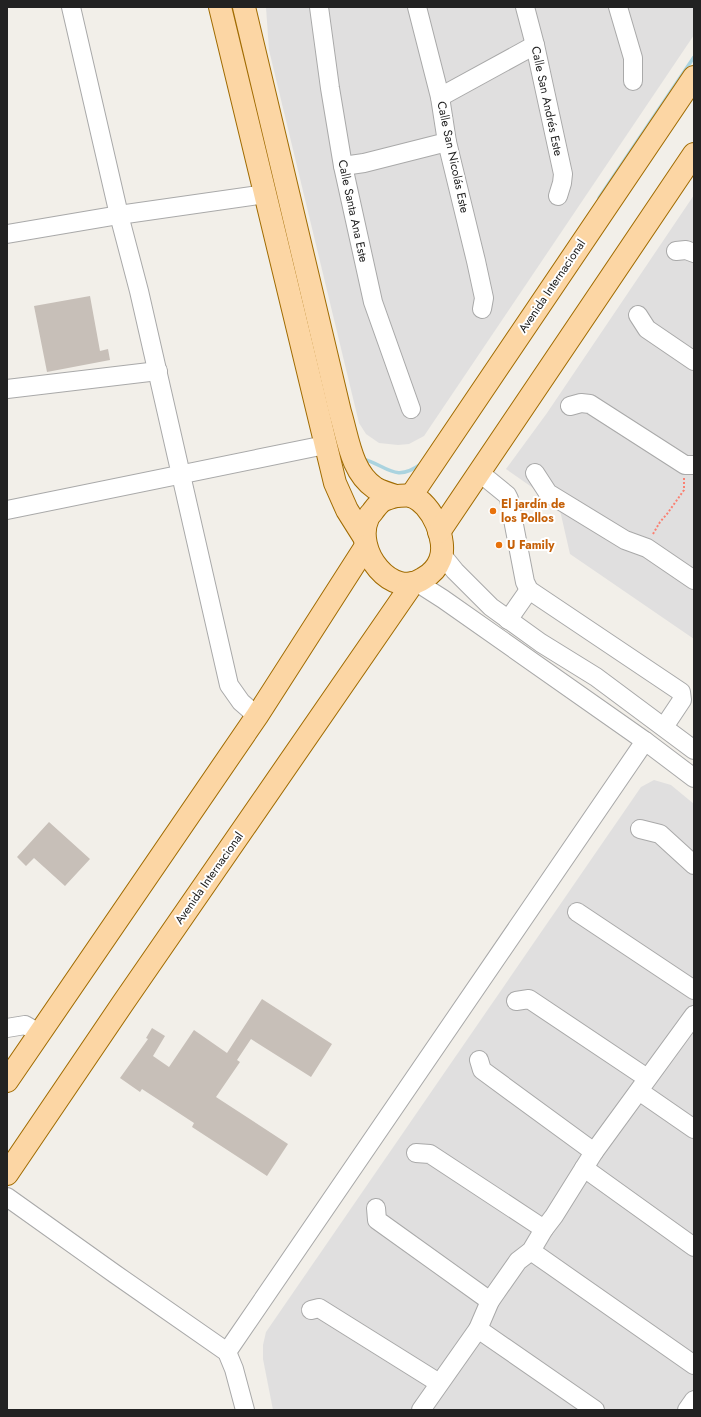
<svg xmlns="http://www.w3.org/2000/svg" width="701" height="1417" font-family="Jost,sans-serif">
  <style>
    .residential { fill: #e0dfdf }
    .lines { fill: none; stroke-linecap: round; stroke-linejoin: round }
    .stream { stroke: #aad3df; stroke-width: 3.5 }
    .building { fill: #c7bfb8 }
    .minor-casing { stroke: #a9a9a9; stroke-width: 20 }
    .major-casing { stroke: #a06b00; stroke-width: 24 }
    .path { stroke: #fa8072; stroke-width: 2; stroke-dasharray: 2 2; stroke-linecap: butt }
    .minor { stroke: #fff; stroke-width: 18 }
    .major { stroke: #fcd6a4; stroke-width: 22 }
    .food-dot { fill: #e8710a; stroke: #fff; stroke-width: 1.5 }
    .labels { text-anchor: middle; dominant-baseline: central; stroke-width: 4; stroke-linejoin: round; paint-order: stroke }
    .street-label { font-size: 12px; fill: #222; stroke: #fff }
    .food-label { font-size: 12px; font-weight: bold; fill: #c56008; stroke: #fff; text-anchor: start }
  </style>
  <rect width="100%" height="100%" fill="#f2efe9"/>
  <g class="residential">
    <polygon points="266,7 694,7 694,35 424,436 409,444 398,445 379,443 366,434 359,423 269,50"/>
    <polygon points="694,195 694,639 570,554 559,506 506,469 547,413"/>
    <polygon points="654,780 671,785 694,804 694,1410 273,1410 263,1359 263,1345 266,1332 641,787"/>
  </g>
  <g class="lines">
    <g class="stream">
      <polyline points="599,198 694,57"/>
      <path d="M 362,459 C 386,464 394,484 421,464"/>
    </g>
  </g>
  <g class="building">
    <polygon points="90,296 100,351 108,349 110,360 47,372 34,306"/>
    <polygon points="49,822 90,859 65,886 34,858 26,866 17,857"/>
    <polygon points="262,999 332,1044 311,1077 251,1039 237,1060 240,1062 216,1097 288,1144 267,1176 192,1127 194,1123 142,1089 140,1092 120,1078 148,1039 146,1038 152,1028 165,1036 153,1056 169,1067 194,1030 227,1053"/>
  </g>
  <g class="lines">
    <g class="minor-casing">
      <g id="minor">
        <polyline points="71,7 119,215 139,291 229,685 241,702 257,716"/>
        <polyline points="319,7 330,88 343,166 373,302 411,409"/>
        <polyline points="417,7 440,97 447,142 476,261 484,298 482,309"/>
        <polyline points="525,7 535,45 563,174 562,183 558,196"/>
        <polyline points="618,7 633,58 633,81"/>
        <polyline points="440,97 535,45"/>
        <polyline points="343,166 364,163 447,142"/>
        <polyline points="7,234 119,215 266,194"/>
        <polyline points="676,251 686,250 694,253"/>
        <polyline points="638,315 647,329 694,361"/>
        <polyline points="7,389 158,371"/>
        <polyline points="570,406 581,403 590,404 685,465 694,465"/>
        <polyline points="480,473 507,495 509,499 525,582 529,590 681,692 682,700 664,727"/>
        <polyline points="535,473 548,493 625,540 647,548 694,580"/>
        <polyline points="7,510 325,445"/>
        <polyline points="442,555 455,571 491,607 541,643 596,677 694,750"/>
        <polyline points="418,583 443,599 645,741 694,778"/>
        <polyline points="508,620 529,590"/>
        <polyline points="640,829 660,834 694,865"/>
        <polyline points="577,912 694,990"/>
        <polyline points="516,1001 529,999 647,1078"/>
        <polyline points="7,1028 25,1025 39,1033"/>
        <polyline points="479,1060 482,1070 594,1152"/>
        <polyline points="639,1091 694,1129"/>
        <polyline points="416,1153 430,1154 544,1229"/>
        <polyline points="584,1168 694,1247"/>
        <polyline points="7,1197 115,1274 227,1352 234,1369 245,1410"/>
        <polyline points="376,1208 377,1220 490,1301"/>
        <polyline points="531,1251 694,1365"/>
        <polyline points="311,1310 319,1308 439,1383"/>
        <polyline points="478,1329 595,1410"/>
        <polyline points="227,1352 645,741"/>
        <polyline points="421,1410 478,1329 490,1301 518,1261 531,1251 544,1229 554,1216 594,1152 694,1015"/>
        <polyline points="687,1410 694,1400"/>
      </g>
    </g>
    <g class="major-casing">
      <g id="major">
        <polyline points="220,7 335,483 347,510 364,537"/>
        <path d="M 244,7 L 340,412 C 348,438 351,472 375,488 C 382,492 389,494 396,496"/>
        <path d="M 396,496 C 400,496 407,495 411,496 C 432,503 448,541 440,560 C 437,568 431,574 424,578 C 392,601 353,550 368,518 C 369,515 372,513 373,511 C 376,507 380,502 384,500 C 388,498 392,497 396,496 Z"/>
        <polyline points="411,496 694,77"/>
        <polyline points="439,532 694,154"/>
        <polyline points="7,1081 257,716 366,546"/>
        <polyline points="7,1174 123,1003 413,583"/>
      </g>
    </g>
    <polyline class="path" points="653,534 660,522 667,514 684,490 684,478"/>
    <use href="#minor" class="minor"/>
    <use href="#major" class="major"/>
  </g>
  <g class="food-dot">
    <circle cx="493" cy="511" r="4"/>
    <circle cx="499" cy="545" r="4"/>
  </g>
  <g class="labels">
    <g class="street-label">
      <text transform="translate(547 101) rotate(78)">Calle San Andrés Este</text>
      <text transform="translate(453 157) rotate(78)">Calle San Nicolás Este</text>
      <text transform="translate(353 211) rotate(78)">Calle Santa Ana Este</text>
      <text transform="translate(552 286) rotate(-56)">Avenida Internacional</text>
      <text transform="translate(209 878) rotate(-55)">Avenida Internacional</text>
    </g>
    <g class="food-label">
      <text x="501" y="504">El jardín de<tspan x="501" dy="14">los Pollos</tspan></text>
      <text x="507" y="545">U Family</text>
    </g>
  </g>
  <rect width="701" height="1417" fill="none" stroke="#222222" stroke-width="16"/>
</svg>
